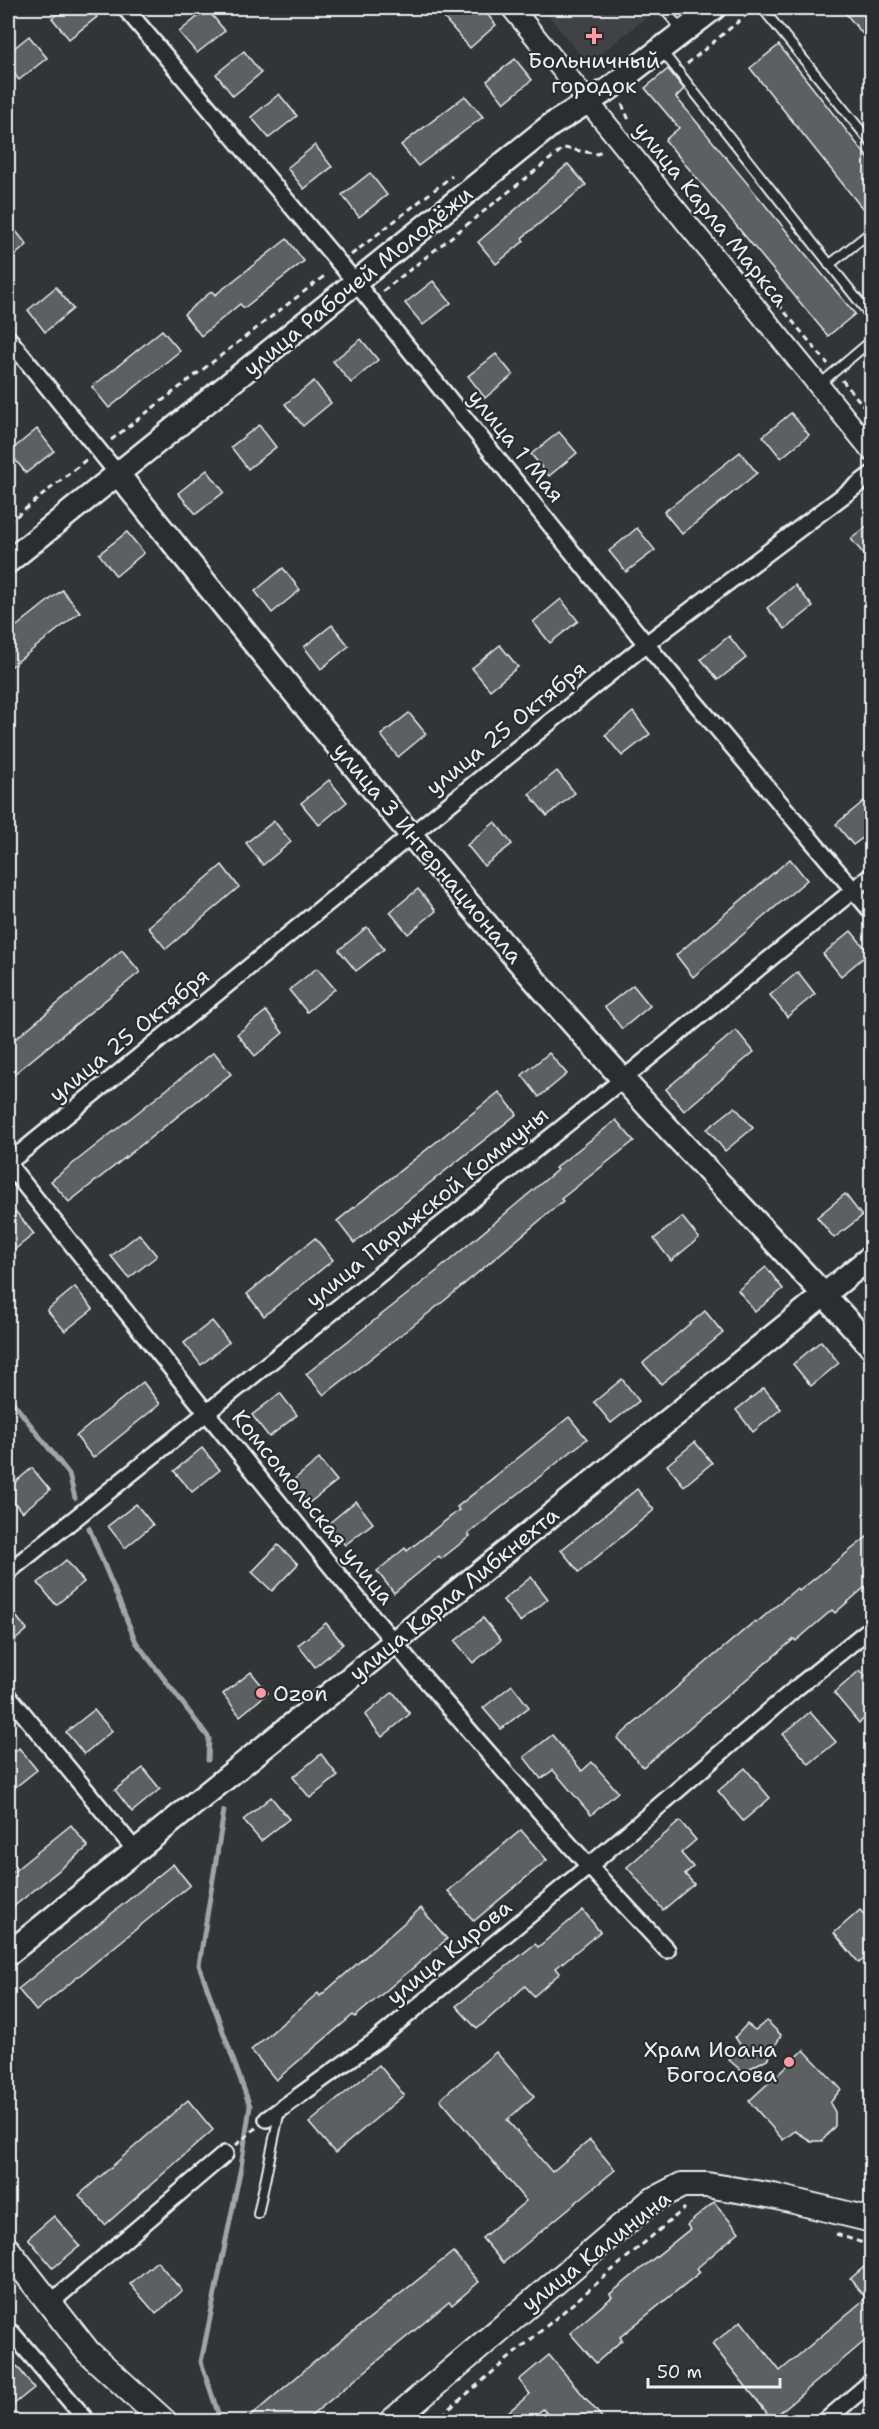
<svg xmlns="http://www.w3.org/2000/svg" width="879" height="2429" font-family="'Shantell Sans',sans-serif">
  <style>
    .built { fill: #3f4244 }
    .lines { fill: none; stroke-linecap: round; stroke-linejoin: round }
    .stream { stroke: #9fa5aa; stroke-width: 5 }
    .building { fill: #5c6063; stroke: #e8f1f8; stroke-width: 1.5 }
    .service-casing { stroke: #e8f1f8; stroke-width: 12 }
    .minor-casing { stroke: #e8f1f8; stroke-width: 20 }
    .tertiary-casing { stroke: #e8f1f8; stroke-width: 24 }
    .secondary-casing { stroke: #e8f1f8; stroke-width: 27 }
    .primary-casing { stroke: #e8f1f8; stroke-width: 28 }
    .path { stroke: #e8f1f8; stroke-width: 3; stroke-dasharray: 6 4.5; stroke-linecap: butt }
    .service { stroke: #2a2d2e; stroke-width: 8 }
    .minor { stroke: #2a2d2e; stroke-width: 15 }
    .tertiary { stroke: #2a2d2e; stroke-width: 20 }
    .secondary { stroke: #2a2d2e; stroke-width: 22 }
    .primary { stroke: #2a2d2e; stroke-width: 24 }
    .poi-dot { fill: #ff9aa2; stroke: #2a2d2e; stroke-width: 2 }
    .labels { text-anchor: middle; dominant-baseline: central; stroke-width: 4.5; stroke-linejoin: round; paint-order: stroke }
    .poi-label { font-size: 22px; fill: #e8f1f8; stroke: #2a2d2e }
    .street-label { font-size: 22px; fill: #e8f1f8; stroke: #2a2d2e }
  </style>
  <rect width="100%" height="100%" fill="#323536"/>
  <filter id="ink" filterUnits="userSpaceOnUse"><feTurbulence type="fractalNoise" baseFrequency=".0167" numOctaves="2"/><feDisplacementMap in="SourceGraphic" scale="12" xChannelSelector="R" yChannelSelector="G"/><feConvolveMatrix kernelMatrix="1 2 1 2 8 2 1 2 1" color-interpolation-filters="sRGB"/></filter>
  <g filter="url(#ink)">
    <polygon class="built" points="542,8 658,8 588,64"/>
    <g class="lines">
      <g class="stream">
        <polyline points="8,1396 69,1474 75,1498"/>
        <polyline points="89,1528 136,1642 209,1738 208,1760"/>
        <polyline points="221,2422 201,2362 241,2167 250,2106 199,1965 224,1811"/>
      </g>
    </g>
    <g class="building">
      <polygon points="64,8 90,8 97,17 69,39 52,18"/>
      <polygon points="456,8 482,8 496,25 470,48 444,18"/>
      <polygon points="841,8 872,8 872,45"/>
      <polygon points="207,9 225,31 197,53 179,32"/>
      <polygon points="29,36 47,58 19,80 8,66 8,53"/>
      <polygon points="779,45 872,163 872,201 862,208 750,68"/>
      <polygon points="244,51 261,73 233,96 216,74"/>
      <polygon points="515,59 532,80 504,103 487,81"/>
      <polygon points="668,69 684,89 676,97 855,314 828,336 665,140 679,128 645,88"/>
      <polygon points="279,94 297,116 269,138 251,117"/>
      <polygon points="465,96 483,117 418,166 401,145"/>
      <polygon points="315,145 332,167 304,189 287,168"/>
      <polygon points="568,164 586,185 522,238 524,241 496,264 478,242"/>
      <polygon points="370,173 387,195 359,217 342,195"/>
      <polygon points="8,221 27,245 8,261"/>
      <polygon points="287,239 304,261 244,308 240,304 201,336 184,314 212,291 215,295"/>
      <polygon points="433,281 451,303 423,325 405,303"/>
      <polygon points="56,287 73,309 45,332 28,310"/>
      <polygon points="162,330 180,351 109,408 92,387"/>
      <polygon points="361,339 378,360 351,383 333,361"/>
      <polygon points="496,354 513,375 485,398 468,376"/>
      <polygon points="314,381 331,403 303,426 285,404"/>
      <polygon points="791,413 809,435 781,458 763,436"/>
      <polygon points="259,425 276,447 248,469 231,447"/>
      <polygon points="37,429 54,451 26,473 9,452"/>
      <polygon points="559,432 577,453 549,476 531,454"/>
      <polygon points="740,452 757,473 682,534 664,512"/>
      <polygon points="207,470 224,492 196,514 178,493"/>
      <polygon points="872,522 872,564 851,539"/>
      <polygon points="637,528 655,550 626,572 609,551"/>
      <polygon points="127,532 144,553 116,576 99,554"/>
      <polygon points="283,568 300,590 272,613 255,591"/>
      <polygon points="795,585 813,607 785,629 767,608"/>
      <polygon points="62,590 80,612 8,669 8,633"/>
      <polygon points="561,599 578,621 550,643 533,622"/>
      <polygon points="332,625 349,646 321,669 304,647"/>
      <polygon points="729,636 746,658 718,680 701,659"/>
      <polygon points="500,645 518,667 490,690 472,668"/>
      <polygon points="633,712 650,734 622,756 605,735"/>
      <polygon points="409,713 426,734 398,757 381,735"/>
      <polygon points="557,771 575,793 547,816 529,794"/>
      <polygon points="329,780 347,802 319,825 301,803"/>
      <polygon points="864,801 872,811 872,831 853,845 836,824"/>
      <polygon points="274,821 291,842 263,865 246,843"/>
      <polygon points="495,822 512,844 484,866 467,845"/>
      <polygon points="790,859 807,880 693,977 676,955"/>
      <polygon points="222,865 239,887 166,949 148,927"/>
      <polygon points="418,889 436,911 408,934 390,912"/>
      <polygon points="367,927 384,949 356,971 339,950"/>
      <polygon points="851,931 869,953 841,976 823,954"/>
      <polygon points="122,950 140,972 8,1079 8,1045"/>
      <polygon points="317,968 335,989 307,1012 289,990"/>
      <polygon points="798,972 815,994 787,1017 770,995"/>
      <polygon points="633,985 650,1006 622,1029 605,1007"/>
      <polygon points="266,1011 283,1033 255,1056 237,1034"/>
      <polygon points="736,1030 754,1052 684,1111 666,1089"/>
      <polygon points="214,1052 231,1074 69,1202 51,1181"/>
      <polygon points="549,1053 567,1074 539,1097 522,1075"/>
      <polygon points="499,1092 517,1114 354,1243 337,1221"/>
      <polygon points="735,1107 753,1128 725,1151 707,1129"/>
      <polygon points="616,1120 634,1141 561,1199 563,1201 444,1301 324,1395 306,1374 437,1271 557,1170 555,1168"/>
      <polygon points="845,1194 862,1216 834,1238 817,1217"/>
      <polygon points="16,1212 34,1234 8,1255 8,1219"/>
      <polygon points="682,1217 699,1238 671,1261 654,1239"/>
      <polygon points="139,1234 157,1256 129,1278 111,1256"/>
      <polygon points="315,1238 333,1260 264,1316 247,1294"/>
      <polygon points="766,1267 783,1289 755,1312 738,1290"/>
      <polygon points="75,1287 93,1309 65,1331 47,1310"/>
      <polygon points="705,1311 723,1333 661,1384 643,1363"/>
      <polygon points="212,1321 229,1342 201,1365 184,1343"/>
      <polygon points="821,1341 839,1363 811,1386 793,1364"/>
      <polygon points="622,1379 639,1401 611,1423 594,1402"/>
      <polygon points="143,1382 160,1404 93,1458 76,1436"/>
      <polygon points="764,1388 781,1409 753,1432 736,1410"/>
      <polygon points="280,1393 297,1415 269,1437 252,1415"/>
      <polygon points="569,1417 587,1439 468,1534 470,1536 441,1559 439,1556 394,1593 377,1571 405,1548 407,1551 459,1510 457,1507"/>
      <polygon points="695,1442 712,1463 684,1486 667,1465"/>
      <polygon points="202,1448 220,1470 192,1492 174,1471"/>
      <polygon points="319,1459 337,1481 309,1503 291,1482"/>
      <polygon points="32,1468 50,1490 22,1512 8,1495 8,1488"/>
      <polygon points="637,1489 654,1510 579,1572 561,1550"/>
      <polygon points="356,1501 373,1523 345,1545 328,1524"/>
      <polygon points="136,1504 153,1525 125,1548 108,1526"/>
      <polygon points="872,1533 872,1581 835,1613 832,1610 796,1641 794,1639 643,1767 617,1738 755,1621 756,1623 797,1588 799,1591"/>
      <polygon points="278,1545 298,1564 272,1591 252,1572"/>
      <polygon points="66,1560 84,1582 56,1605 38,1583"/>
      <polygon points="531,1577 548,1599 520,1622 503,1600"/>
      <polygon points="8,1606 27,1630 8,1646"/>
      <polygon points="483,1618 501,1640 473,1663 455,1641"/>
      <polygon points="326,1623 343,1644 315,1667 298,1645"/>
      <polygon points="860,1670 872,1683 872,1712 859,1723 834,1693"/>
      <polygon points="251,1672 268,1693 240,1716 223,1694"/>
      <polygon points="512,1685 529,1707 501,1729 483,1708"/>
      <polygon points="393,1692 410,1714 382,1737 365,1715"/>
      <polygon points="94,1710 112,1731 84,1754 66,1732"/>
      <polygon points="810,1712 836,1742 809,1764 783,1734"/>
      <polygon points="552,1735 582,1771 592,1762 618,1792 591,1815 553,1770 541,1779 524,1757"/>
      <polygon points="19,1748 37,1770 8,1793 8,1758"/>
      <polygon points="321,1754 338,1776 310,1798 293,1777"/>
      <polygon points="143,1768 160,1789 132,1812 115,1790"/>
      <polygon points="745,1768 770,1798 743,1821 718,1791"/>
      <polygon points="271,1797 289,1819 261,1841 243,1820"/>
      <polygon points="680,1821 696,1840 681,1853 693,1867 685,1874 694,1884 663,1910 627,1867"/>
      <polygon points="71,1825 88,1847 8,1911 8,1876"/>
      <polygon points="521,1830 547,1860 474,1921 448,1891"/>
      <polygon points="173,1864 190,1885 36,2011 18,1989"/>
      <polygon points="421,1908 447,1939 355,2017 353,2015 276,2080 251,2050 318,1993 320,1996"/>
      <polygon points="583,1910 600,1932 556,1968 560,1973 534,1996 525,1986 477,2029 456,2006 535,1944 538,1947"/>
      <polygon points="860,1910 872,1923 872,1952 859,1963 834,1933"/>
      <polygon points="767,2021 781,2035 769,2058 743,2072 729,2060 741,2046 735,2037 747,2024 755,2030"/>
      <polygon points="804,2050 841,2089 830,2103 835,2112 835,2126 822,2141 811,2141 795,2131 783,2140 749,2101"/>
      <polygon points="496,2052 534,2096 507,2120 552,2172 590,2140 615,2170 503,2263 482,2238 526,2201 440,2099"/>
      <polygon points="379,2065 404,2095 335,2153 309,2123"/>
      <polygon points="188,2100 213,2130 105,2225 79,2195"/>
      <polygon points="714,2202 739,2232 697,2268 700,2272 620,2337 622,2340 596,2363 570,2333 612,2297 610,2294 690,2229 687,2225"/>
      <polygon points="54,2216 80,2246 53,2268 28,2238"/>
      <polygon points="453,2252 479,2282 452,2305 449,2302 305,2421 245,2421 313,2363"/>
      <polygon points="872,2260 872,2335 772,2419 712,2344 741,2321 780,2371 866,2298 850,2279"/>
      <polygon points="157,2261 182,2291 156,2314 130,2284"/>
      <polygon points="549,2355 605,2421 553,2421 543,2409 528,2421 497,2421 530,2394 519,2380"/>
      <polygon points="17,2366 34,2388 8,2409 8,2374"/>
    </g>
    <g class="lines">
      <g class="service-casing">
        <g id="service">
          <polyline points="663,8 681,29"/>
          <polyline points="762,8 872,144"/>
          <polyline points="662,51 872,318"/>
          <polyline points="829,265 872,231"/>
          <polyline points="820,384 872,340"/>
          <polyline points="258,2214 280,2110"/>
        </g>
      </g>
      <g class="minor-casing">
        <g id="minor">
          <polyline points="125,8 356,283 646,644 872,912"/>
          <polyline points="8,338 117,473"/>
          <polyline points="8,1163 646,644 872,474"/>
          <path d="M 8,1164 C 221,1430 431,1702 667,1950"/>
          <polyline points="8,1572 623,1079 872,875"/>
          <polyline points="8,1695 135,1850"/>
          <polyline points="267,2119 378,2039 588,1867 795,1689 872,1627"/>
          <polyline points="49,2304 225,2154"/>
          <polyline points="8,2336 12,2333 88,2422"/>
          <polyline points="824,2422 872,2381"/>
        </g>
      </g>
      <g class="tertiary-casing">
        <polyline id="tertiary" points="512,8 872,451"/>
      </g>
      <g class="secondary-casing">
        <g id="secondary">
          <path d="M 117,473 C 282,678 445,884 623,1079 C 705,1170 791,1256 872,1348"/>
          <polyline points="8,562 551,125 609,89 714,8"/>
          <polyline points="8,1954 872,1256"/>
        </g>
      </g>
      <g class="primary-casing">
        <g id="primary">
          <polyline points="8,2250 88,2352 165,2422"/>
          <polyline points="391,2422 651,2201 682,2185 707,2185 773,2196 872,2220"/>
        </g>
      </g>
      <g class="path">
        <polyline points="687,64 751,11"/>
        <polyline points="622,104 629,120"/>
        <polyline points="351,255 452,176"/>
        <polyline points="765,288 828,364"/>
        <polyline points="383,291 564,148 597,154 603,149"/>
        <polyline points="842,380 872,416"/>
        <polyline points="111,440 327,274"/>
        <polyline points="8,523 87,459"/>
        <polyline points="236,2145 256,2128"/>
        <polyline points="836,2234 866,2244 872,2250"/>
        <polyline points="434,2422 685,2208"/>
      </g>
      <use href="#service" class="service"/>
      <use href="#minor" class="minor"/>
      <use href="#tertiary" class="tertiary"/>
      <use href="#secondary" class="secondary"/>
      <use href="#primary" class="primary"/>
    </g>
  </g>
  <g class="poi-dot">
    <path d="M591 27h6v6h6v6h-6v6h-6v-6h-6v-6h6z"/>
    <circle cx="261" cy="1693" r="6"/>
    <circle cx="789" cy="2062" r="6"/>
  </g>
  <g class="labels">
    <g class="poi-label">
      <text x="594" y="60">Больничный<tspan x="594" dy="25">городок</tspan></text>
      <text x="273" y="1693" text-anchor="start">Ozon</text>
      <text x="777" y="2049" text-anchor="end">Храм Иоана<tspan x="777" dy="25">Богослова</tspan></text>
    </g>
    <g class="street-label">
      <text transform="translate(711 214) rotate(51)">улица Карла Маркса</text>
      <text transform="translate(358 281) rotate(-39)">улица Рабочей Молодёжи</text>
      <text transform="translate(516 446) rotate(51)">улица 1 Мая</text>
      <text transform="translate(506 728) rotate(-39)">улица 25 Октября</text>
      <text transform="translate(428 853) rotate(50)">улица 3 Интернационала</text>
      <text transform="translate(129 1035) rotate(-39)">улица 25 Октября</text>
      <text transform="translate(427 1207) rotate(-39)">улица Парижской Коммуны</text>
      <text transform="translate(313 1507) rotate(51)">Комсомольская улица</text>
      <text transform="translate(454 1594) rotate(-39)">улица Карла Либкнехта</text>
      <text transform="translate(449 1952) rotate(-39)">улица Кирова</text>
      <text transform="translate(596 2251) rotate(-38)">улица Калинина</text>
    </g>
  </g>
  <rect width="879" height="2429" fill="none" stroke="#2a2d2e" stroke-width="30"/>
  <rect x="15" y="15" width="849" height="2399" fill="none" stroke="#e8f1f8" stroke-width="2" filter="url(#ink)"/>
  <path d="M648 2378v9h132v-9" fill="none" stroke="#e8f1f8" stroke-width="3"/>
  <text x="657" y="2378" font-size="18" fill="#e8f1f8" stroke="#2a2d2e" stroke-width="4.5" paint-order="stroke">50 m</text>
</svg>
